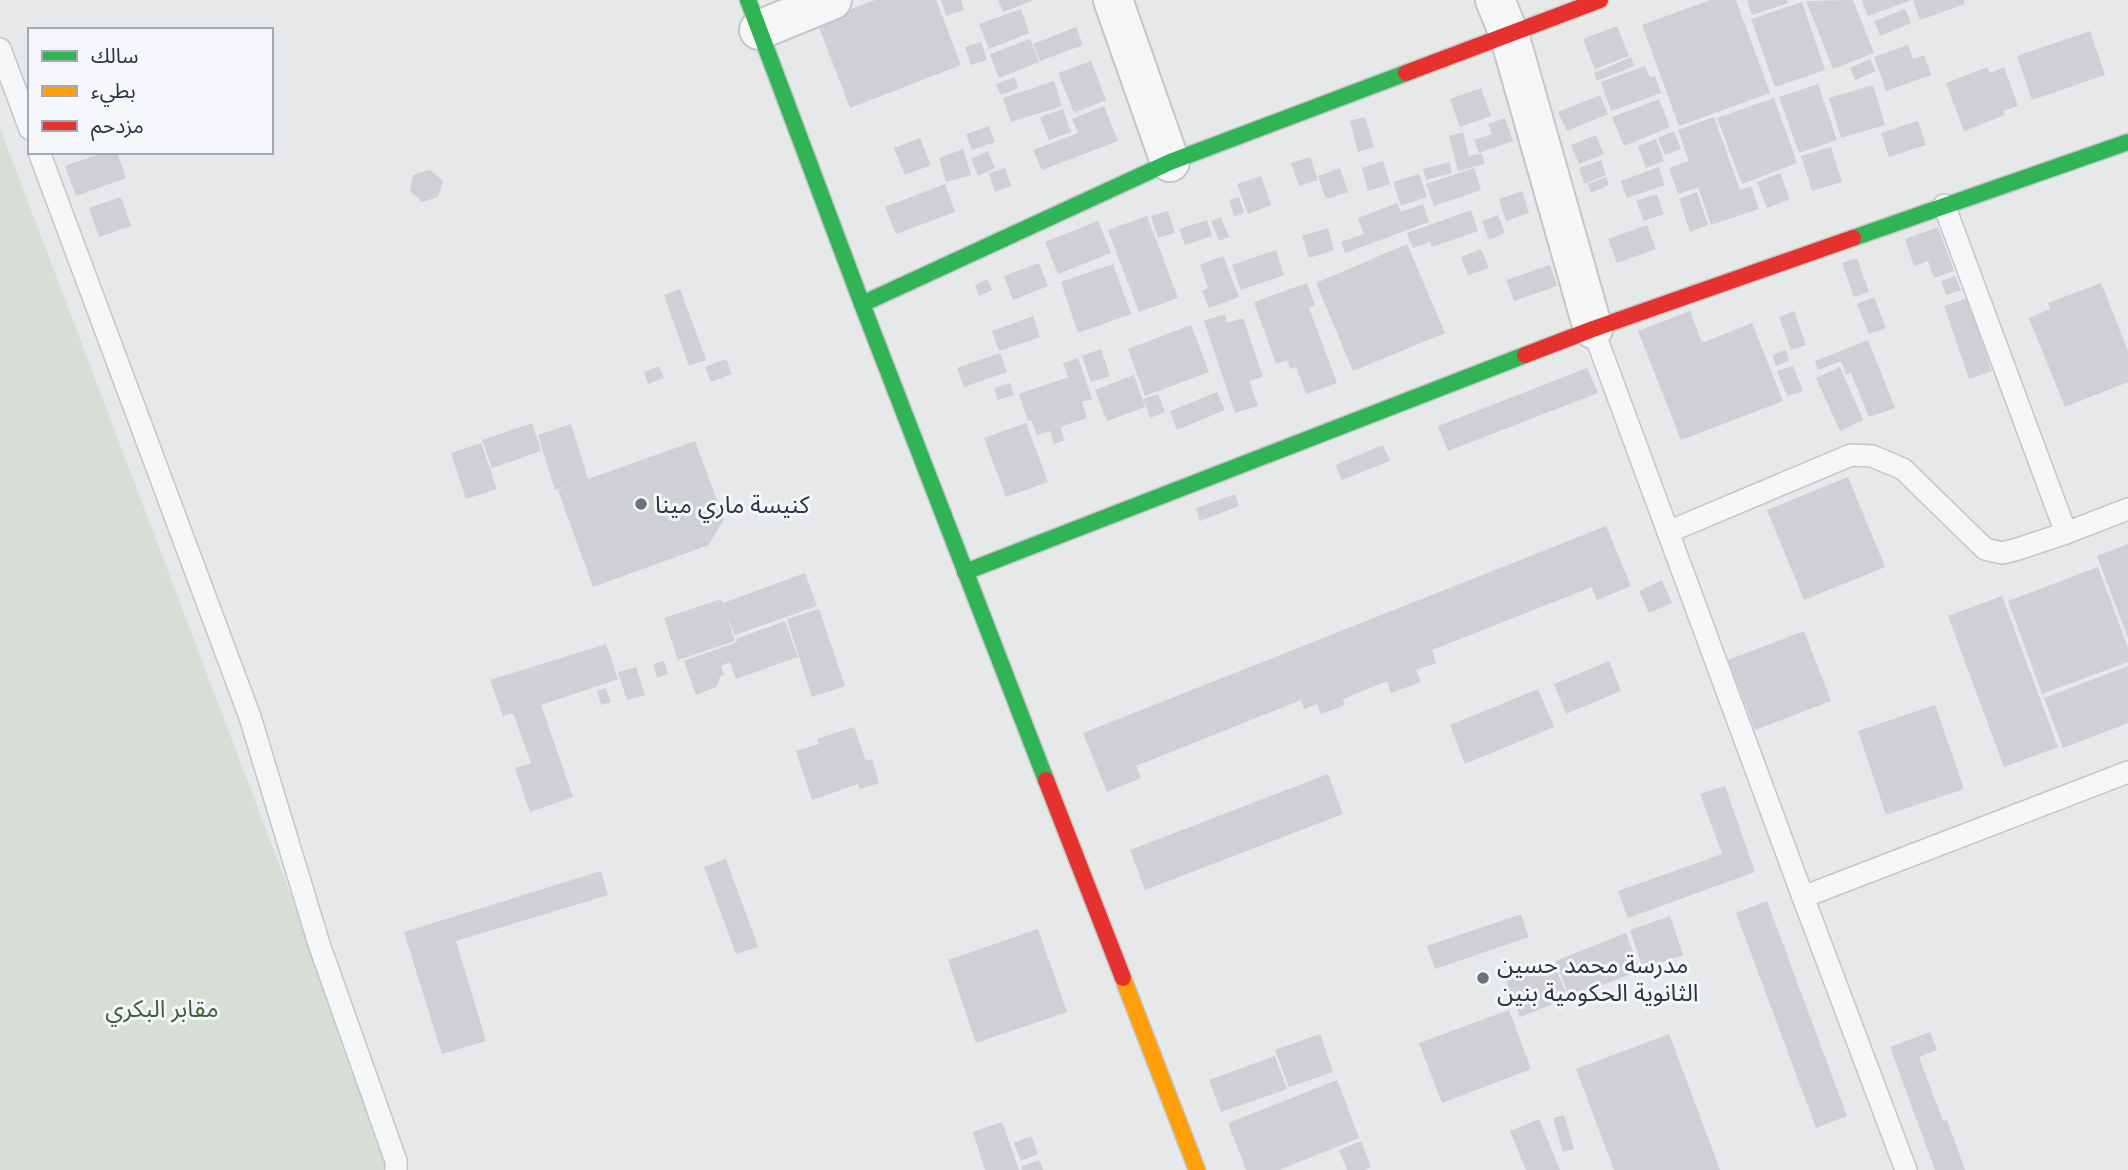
<svg xmlns="http://www.w3.org/2000/svg" width="2128" height="1170" font-family="Figtree,'Noto Sans Arabic',sans-serif">
  <style>
    .green { fill: #d6ded6 }
    .building { fill: #ced0d3 }
    .lines { fill: none; stroke-linecap: round; stroke-linejoin: round }
    .lane-casing { stroke: #c4c6c8; stroke-width: 24 }
    .street-casing { stroke: #c4c6c8; stroke-width: 42 }
    .fast-casing { stroke: #c4c6c8; stroke-width: 19 }
    .slow-casing { stroke: #c4c6c8; stroke-width: 19 }
    .jam-casing { stroke: #c4c6c8; stroke-width: 19 }
    .lane { stroke: #f5f6f7; stroke-width: 21 }
    .street { stroke: #f5f6f7; stroke-width: 38 }
    .fast { stroke: #30b455; stroke-width: 16 }
    .slow { stroke: #ff9f0a; stroke-width: 16 }
    .jam { stroke: #e5322d; stroke-width: 16 }
    .poi-dot { fill: #6c737f; stroke: #f4f6f9; stroke-width: 2.5 }
    .labels { text-anchor: middle; dominant-baseline: central; stroke-width: 6; stroke-linejoin: round; paint-order: stroke }
    .poi-label { font-size: 24px; fill: #2b3445; stroke: #f4f6f9; text-anchor: start }
    .park-label { font-size: 24px; fill: #3f6138; stroke: #f4f6f9 }
  </style>
  <rect width="100%" height="100%" fill="#e6e8ea"/>
  <polygon class="green" points="0,128 395,1170 0,1170"/>
  <g class="building">
    <polygon points="875,0 936,0 961,65 850,108 817,22"/>
    <polygon points="941,0 961,0 964,10 946,16"/>
    <polygon points="998,0 1034,0 1003,12"/>
    <polygon points="1710,0 1736,0 1770,93 1679,126 1642,25"/>
    <polygon points="1747,0 1787,0 1788,3 1752,15"/>
    <polygon points="1853,0 1874,53 1833,69 1806,1"/>
    <polygon points="1862,0 1912,0 1868,16"/>
    <polygon points="1913,0 1964,0 1965,4 1920,20"/>
    <polygon points="1802,2 1825,70 1775,87 1751,19"/>
    <polygon points="1021,9 1029,33 989,49 979,24"/>
    <polygon points="1905,9 1911,23 1880,36 1874,21"/>
    <polygon points="1617,26 1629,56 1595,69 1583,39"/>
    <polygon points="1076,27 1083,45 1040,61 1033,44"/>
    <polygon points="2090,31 2105,75 2032,100 2017,56"/>
    <polygon points="1030,39 1039,62 999,78 990,54"/>
    <polygon points="981,42 987,60 971,65 965,47"/>
    <polygon points="1908,45 1913,59 1924,55 1931,75 1886,91 1874,57"/>
    <polygon points="1631,57 1634,66 1597,81 1594,73"/>
    <polygon points="1870,59 1876,71 1855,80 1850,68"/>
    <polygon points="1091,61 1106,100 1074,113 1058,73"/>
    <polygon points="1645,66 1650,77 1655,76 1661,93 1611,111 1601,82"/>
    <polygon points="1987,67 1990,73 2004,67 2018,106 2004,111 2005,115 1964,131 1946,83"/>
    <polygon points="1014,77 1018,88 1001,95 996,84"/>
    <polygon points="1054,81 1062,106 1011,122 1003,98"/>
    <polygon points="1818,84 1837,140 1799,153 1779,97"/>
    <polygon points="1873,85 1885,125 1841,138 1829,98"/>
    <polygon points="1481,88 1491,116 1460,127 1450,99"/>
    <polygon points="1600,95 1608,114 1567,131 1558,112"/>
    <polygon points="1774,98 1797,163 1742,184 1717,118"/>
    <polygon points="1659,99 1670,127 1624,146 1612,117"/>
    <polygon points="1104,106 1118,141 1042,170 1033,150 1078,133 1072,119"/>
    <polygon points="1063,109 1071,132 1049,140 1040,117"/>
    <polygon points="1365,117 1374,147 1358,152 1350,121"/>
    <polygon points="1714,117 1740,190 1751,186 1759,209 1711,225 1698,187 1678,194 1669,168 1689,161 1678,130"/>
    <polygon points="1505,118 1513,141 1479,153 1474,140 1492,134 1488,124"/>
    <polygon points="1918,121 1926,145 1889,157 1881,133"/>
    <polygon points="989,126 995,142 972,150 966,134"/>
    <polygon points="1674,131 1681,149 1665,155 1658,138"/>
    <polygon points="1463,132 1469,156 1482,153 1485,164 1458,171 1449,136"/>
    <polygon points="1596,135 1604,154 1579,164 1571,145"/>
    <polygon points="920,138 931,165 905,175 894,148"/>
    <polygon points="1656,139 1664,161 1646,168 1638,146"/>
    <polygon points="1831,147 1842,182 1812,191 1801,156"/>
    <polygon points="963,149 971,175 946,182 939,158"/>
    <polygon points="988,151 995,168 978,176 971,159"/>
    <polygon points="105,152 117,152 126,178 76,196 65,166"/>
    <polygon points="1310,157 1318,180 1299,186 1291,163"/>
    <polygon points="1601,160 1606,175 1585,184 1579,168"/>
    <polygon points="1383,161 1390,184 1368,191 1362,168"/>
    <polygon points="1449,162 1452,173 1426,180 1423,169"/>
    <polygon points="1659,167 1665,185 1627,198 1621,181"/>
    <polygon points="1005,168 1011,186 995,192 989,173"/>
    <polygon points="1340,168 1348,192 1326,199 1318,176"/>
    <polygon points="1474,168 1481,190 1434,206 1426,184"/>
    <polygon points="430,170 443,181 438,197 422,202 410,191 413,175"/>
    <polygon points="1780,173 1790,199 1767,208 1757,182"/>
    <polygon points="1419,174 1427,197 1401,206 1393,182"/>
    <polygon points="1261,176 1271,205 1248,214 1237,184"/>
    <polygon points="1606,177 1609,185 1591,193 1588,184"/>
    <polygon points="945,184 955,212 896,234 885,207"/>
    <polygon points="1522,191 1529,213 1506,221 1499,199"/>
    <polygon points="1697,192 1708,225 1690,232 1679,199"/>
    <polygon points="1657,194 1664,214 1644,221 1636,201"/>
    <polygon points="121,197 131,226 99,237 89,208"/>
    <polygon points="1239,197 1244,213 1234,217 1229,200"/>
    <polygon points="1397,203 1401,212 1423,204 1429,222 1345,253 1341,242 1364,234 1358,218"/>
    <polygon points="1471,210 1478,231 1432,247 1430,242 1413,248 1407,233"/>
    <polygon points="1168,211 1175,233 1158,238 1151,216"/>
    <polygon points="1498,215 1505,233 1489,240 1482,221"/>
    <polygon points="1147,216 1178,298 1139,312 1108,230"/>
    <polygon points="1221,217 1229,237 1219,241 1211,221"/>
    <polygon points="1207,220 1212,236 1185,245 1179,229"/>
    <polygon points="1098,221 1111,253 1058,274 1045,242"/>
    <polygon points="1647,225 1656,249 1617,263 1608,239"/>
    <polygon points="1938,227 1954,271 1934,278 1928,261 1914,266 1905,239"/>
    <polygon points="1328,228 1334,250 1309,258 1302,236"/>
    <polygon points="1407,244 1445,333 1353,371 1316,283"/>
    <polygon points="1481,249 1489,268 1468,275 1461,257"/>
    <polygon points="1276,250 1284,275 1241,290 1232,265"/>
    <polygon points="1223,256 1239,297 1209,308 1202,291 1208,288 1200,265"/>
    <polygon points="1857,258 1869,292 1854,297 1842,263"/>
    <polygon points="1039,263 1048,286 1013,300 1004,276"/>
    <polygon points="1113,264 1131,314 1078,333 1061,282"/>
    <polygon points="1550,265 1557,286 1514,301 1506,280"/>
    <polygon points="1955,276 1961,290 1946,295 1941,281"/>
    <polygon points="987,279 992,290 979,296 975,285"/>
    <polygon points="1307,283 1315,305 1309,308 1337,383 1306,394 1296,367 1290,369 1287,360 1276,364 1254,302"/>
    <polygon points="2101,283 2128,351 2128,382 2065,407 2029,318 2050,309 2048,303"/>
    <polygon points="680,289 706,360 689,366 664,295"/>
    <polygon points="1874,297 1886,328 1869,334 1857,304"/>
    <polygon points="1967,298 1992,371 1969,379 1944,306"/>
    <polygon points="1690,311 1702,343 1752,323 1783,401 1681,440 1638,331"/>
    <polygon points="1794,311 1806,345 1791,350 1779,317"/>
    <polygon points="1225,314 1227,323 1243,318 1263,377 1249,381 1258,406 1235,413 1204,321"/>
    <polygon points="1033,316 1040,337 999,351 992,331"/>
    <polygon points="1191,325 1209,372 1145,396 1128,349"/>
    <polygon points="1868,340 1895,408 1869,417 1851,373 1846,375 1841,361 1818,370 1815,361"/>
    <polygon points="1101,349 1110,376 1091,382 1082,356"/>
    <polygon points="1786,350 1789,361 1776,366 1772,355"/>
    <polygon points="1000,353 1007,372 964,387 957,368"/>
    <polygon points="1078,358 1092,399 1082,402 1087,418 1060,427 1065,440 1054,444 1050,431 1037,435 1031,420 1028,421 1019,394 1068,377 1063,363"/>
    <polygon points="726,359 732,374 711,382 705,367"/>
    <polygon points="659,366 664,378 648,384 644,372"/>
    <polygon points="1793,366 1803,391 1787,396 1777,371"/>
    <polygon points="1840,367 1863,420 1840,431 1816,378"/>
    <polygon points="1587,368 1598,393 1448,451 1438,426"/>
    <polygon points="1134,375 1145,407 1107,421 1095,390"/>
    <polygon points="1010,383 1014,395 998,400 994,388"/>
    <polygon points="1217,392 1225,410 1177,430 1170,411"/>
    <polygon points="1158,394 1165,412 1150,418 1143,399"/>
    <polygon points="532,423 541,451 492,468 482,440"/>
    <polygon points="1026,423 1048,482 1006,497 984,438"/>
    <polygon points="571,424 588,479 695,441 724,519 709,545 593,587 558,490 570,485 555,490 538,435"/>
    <polygon points="481,443 497,489 466,499 451,453"/>
    <polygon points="1383,445 1390,461 1342,480 1335,465"/>
    <polygon points="1848,477 1885,567 1804,600 1767,510"/>
    <polygon points="1235,494 1239,506 1200,521 1196,508"/>
    <polygon points="1606,526 1631,586 1597,600 1592,587 1432,650 1436,663 1416,670 1421,682 1391,693 1387,681 1343,699 1345,705 1321,714 1317,704 1304,709 1301,700 1136,766 1141,778 1107,792 1083,733"/>
    <polygon points="2128,544 2128,638 2097,556"/>
    <polygon points="2098,567 2128,648 2128,662 2042,694 2008,601"/>
    <polygon points="805,573 817,606 735,635 727,616 735,641 678,660 664,618 721,599 723,603"/>
    <polygon points="1662,580 1672,603 1649,613 1639,591"/>
    <polygon points="2002,596 2058,747 2004,767 1948,616"/>
    <polygon points="819,609 845,686 812,697 787,619"/>
    <polygon points="785,621 798,657 736,679 730,662 721,666 724,675 721,675 716,687 696,695 684,661 737,642 736,639"/>
    <polygon points="1804,631 1831,701 1755,730 1728,660"/>
    <polygon points="606,644 618,679 541,705 573,797 530,812 515,768 531,763 513,713 503,716 490,680"/>
    <polygon points="664,661 668,674 657,678 653,664"/>
    <polygon points="1609,661 1621,691 1566,714 1554,684"/>
    <polygon points="2128,666 2128,723 2063,748 2044,698"/>
    <polygon points="636,667 645,695 627,700 618,672"/>
    <polygon points="606,688 611,702 601,705 597,691"/>
    <polygon points="1538,689 1554,727 1465,764 1450,725"/>
    <polygon points="1935,705 1964,789 1886,815 1858,731"/>
    <polygon points="854,727 866,761 872,759 879,783 860,789 858,784 812,800 796,751 819,744 817,739"/>
    <polygon points="1328,774 1343,814 1145,890 1130,850"/>
    <polygon points="1725,786 1755,872 1628,918 1618,891 1722,854 1700,794"/>
    <polygon points="726,859 758,947 736,954 704,867"/>
    <polygon points="601,871 608,895 456,941 486,1041 442,1054 404,932"/>
    <polygon points="1767,901 1847,1116 1816,1128 1736,913"/>
    <polygon points="1521,914 1529,937 1435,969 1427,946"/>
    <polygon points="1670,916 1683,955 1643,969 1630,930"/>
    <polygon points="1038,929 1067,1012 976,1043 948,960"/>
    <polygon points="1626,933 1640,970 1570,998 1555,961"/>
    <polygon points="1553,962 1568,998 1520,1017 1506,980"/>
    <polygon points="1509,1010 1531,1069 1442,1103 1419,1043"/>
    <polygon points="1930,1032 1937,1050 1919,1057 1943,1121 1947,1120 1965,1170 1935,1170 1890,1047"/>
    <polygon points="1320,1034 1333,1072 1289,1087 1275,1050"/>
    <polygon points="1669,1034 1720,1170 1614,1170 1576,1069"/>
    <polygon points="1275,1056 1287,1089 1221,1112 1209,1080"/>
    <polygon points="1337,1080 1359,1138 1279,1170 1246,1170 1228,1123"/>
    <polygon points="1564,1115 1574,1149 1563,1152 1553,1118"/>
    <polygon points="1539,1119 1560,1170 1526,1170 1510,1131"/>
    <polygon points="1002,1122 1019,1170 985,1170 973,1132"/>
    <polygon points="1031,1136 1038,1154 1021,1161 1014,1143"/>
    <polygon points="1361,1141 1371,1167 1364,1170 1347,1170 1339,1150"/>
    <polygon points="1039,1160 1043,1170 1022,1170 1021,1167"/>
  </g>
  <g class="lines">
    <g class="lane-casing">
      <g id="lane">
        <polyline points="0,49 30,129"/>
        <polyline points="39,152 250,717 319,944 396,1161 396,1170"/>
        <polyline points="1944,205 2066,533"/>
        <polyline points="1593,329 1803,897 1906,1170"/>
        <polyline points="1668,532 1851,455 1872,456 1903,469 1985,549 2002,553 2018,549 2066,533 2128,509"/>
        <polyline points="1803,897 2128,772"/>
      </g>
    </g>
    <g class="street-casing">
      <g id="street">
        <polyline points="1113,0 1170,162"/>
        <polyline points="1495,0 1509,34 1593,329"/>
        <polyline points="759,30 832,0"/>
      </g>
    </g>
    <g class="fast-casing">
      <g id="fast">
        <polyline points="748,0 862,304 1046,780"/>
        <polyline points="1853,238 2128,142"/>
        <polyline points="862,304 1170,162 1406,73"/>
        <polyline points="965,572 1525,355"/>
      </g>
    </g>
    <g class="slow-casing">
      <polyline id="slow" points="1123,978 1197,1170"/>
    </g>
    <g class="jam-casing">
      <g id="jam">
        <polyline points="1406,73 1600,0"/>
        <polyline points="1525,355 1593,329 1853,238"/>
        <polyline points="1046,780 1123,978"/>
      </g>
    </g>
    <use href="#lane" class="lane"/>
    <use href="#street" class="street"/>
    <use href="#fast" class="fast"/>
    <use href="#slow" class="slow"/>
    <use href="#jam" class="jam"/>
  </g>
  <g class="poi-dot">
    <circle cx="641" cy="504" r="7"/>
    <circle cx="1483" cy="978" r="7"/>
  </g>
  <g class="labels">
    <g class="poi-label">
      <text x="655" y="504">كنيسة ماري مينا</text>
      <text x="1497" y="964">مدرسة محمد حسين<tspan x="1497" dy="28">الثانوية الحكومية بنين</tspan></text>
    </g>
    <g class="park-label">
      <text x="162" y="1008">مقابر البكري</text>
    </g>
  </g>
  <rect x="28" y="28" width="245" height="126" fill="#f4f6f9" stroke="#a4a8b1" stroke-width="2"/>
  <rect x="42" y="51" width="35" height="10" fill="#30b455" stroke="#a4a8b1" stroke-width="2"/>
  <text x="91" y="63" font-size="21" fill="#2b3445">سالك</text>
  <rect x="42" y="86" width="35" height="10" fill="#ff9f0a" stroke="#a4a8b1" stroke-width="2"/>
  <text x="91" y="98" font-size="21" fill="#2b3445">بطيء</text>
  <rect x="42" y="121" width="35" height="10" fill="#e5322d" stroke="#a4a8b1" stroke-width="2"/>
  <text x="91" y="133" font-size="21" fill="#2b3445">مزدحم</text>
</svg>
